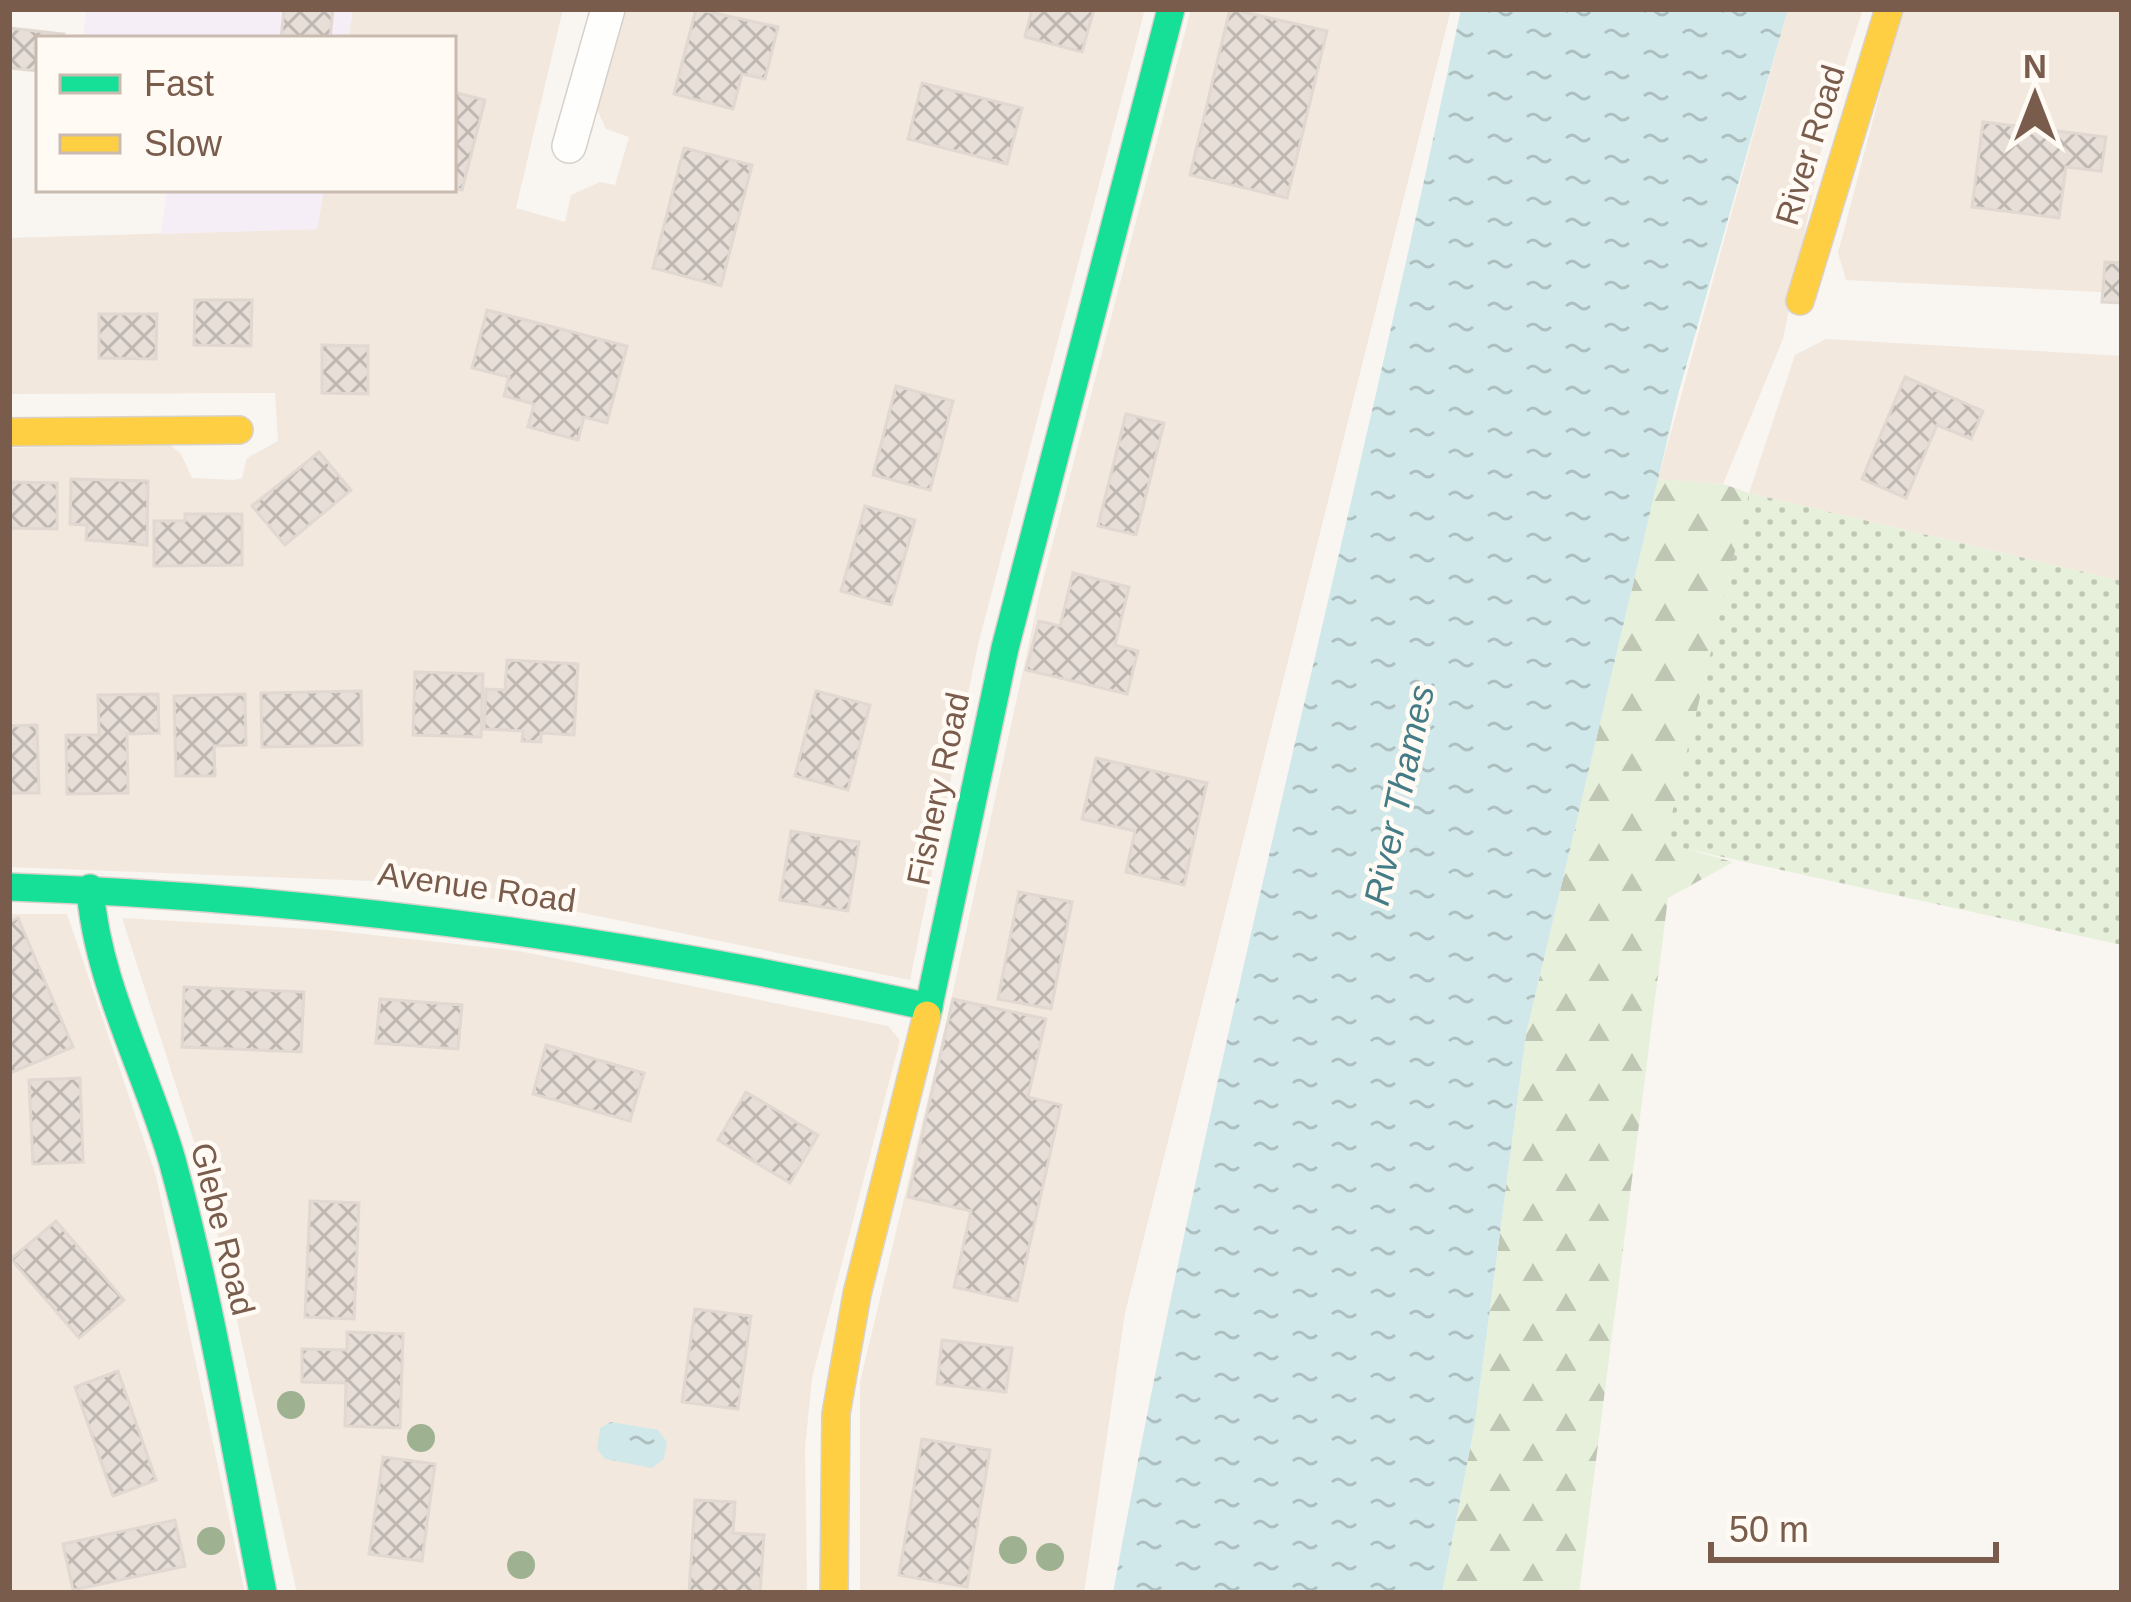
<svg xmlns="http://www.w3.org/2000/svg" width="2131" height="1602" font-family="Helvetica,sans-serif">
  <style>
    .residential { fill: #f2e8de }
    .education { fill: #f6eef6 }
    .grass { fill: url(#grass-dots) }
    .forest { fill: url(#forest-firs) }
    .water { fill: url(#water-ripples) }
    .building { fill: url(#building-cross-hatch); stroke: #e2d8d2; stroke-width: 3 }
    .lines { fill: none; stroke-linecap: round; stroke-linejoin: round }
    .street-casing { stroke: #d7d1cb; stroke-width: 36 }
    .fast-casing { stroke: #d9d2cb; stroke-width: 30 }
    .slow-casing { stroke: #d9d2cb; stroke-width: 30 }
    .street { stroke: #fefefd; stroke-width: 33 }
    .fast { stroke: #16e098; stroke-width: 27 }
    .slow { stroke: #ffcf43; stroke-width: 27 }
    .tree { fill: #9eb190 }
    .labels { text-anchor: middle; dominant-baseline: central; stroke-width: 9; stroke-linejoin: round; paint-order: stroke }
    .street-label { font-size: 33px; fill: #7a5c4d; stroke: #fffaf3 }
    .water-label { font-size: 36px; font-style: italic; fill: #437c86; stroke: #fffaf3 }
  </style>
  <defs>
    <pattern id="grass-dots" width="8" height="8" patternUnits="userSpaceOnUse" patternTransform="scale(3)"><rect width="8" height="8" fill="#e7f0db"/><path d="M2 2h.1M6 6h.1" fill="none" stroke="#c0c6b4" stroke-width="1.8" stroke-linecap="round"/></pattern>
    <pattern id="forest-firs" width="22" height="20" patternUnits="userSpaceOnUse" patternTransform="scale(3)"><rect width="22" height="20" fill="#e7f0db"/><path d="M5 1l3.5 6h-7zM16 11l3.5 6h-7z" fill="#c0c6b4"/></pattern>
    <pattern id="water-ripples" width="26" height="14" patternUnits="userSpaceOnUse" patternTransform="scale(3)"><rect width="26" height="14" fill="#d0e8ea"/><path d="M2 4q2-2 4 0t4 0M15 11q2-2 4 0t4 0" fill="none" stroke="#aebfc0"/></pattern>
    <pattern id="building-cross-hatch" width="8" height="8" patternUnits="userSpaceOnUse" patternTransform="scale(3)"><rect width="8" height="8" fill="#e6ded7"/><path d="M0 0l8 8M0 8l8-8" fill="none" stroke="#bfb7b1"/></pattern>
  </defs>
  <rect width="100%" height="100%" fill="#f9f5f0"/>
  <g class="residential">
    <polygon points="353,9 563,9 516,208 565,222 571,195 600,182 615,185 629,137 606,129 594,103 616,9 1145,9 978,645 910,980 568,910 374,881 9,867 9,448 169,444 181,454 192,478 233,480 242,478 247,458 278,441 275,393 9,394 9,238 317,229 324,189 453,189 453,39 348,39"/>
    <polygon points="1191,9 1451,9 1125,1313 1084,1593 860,1593 860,1382 947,1019 1040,592"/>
    <polygon points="1788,9 1863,9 1828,117 1783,339 1723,484 1658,479"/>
    <polygon points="1902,9 2122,9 2122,293 1846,280 1838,253"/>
    <polygon points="1826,339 2122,356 2122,581 1749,493 1795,355"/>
    <polygon points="9,914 67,914 156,1176 245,1593 9,1593"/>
    <polygon points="122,918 327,930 519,951 888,1026 900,1040 812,1378 805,1448 807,1593 297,1593 205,1176"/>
  </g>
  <g class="education">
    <polygon points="86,9 353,9 348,39 83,39"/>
    <polygon points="167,189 324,189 317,229 161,234"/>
  </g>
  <polygon class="grass" points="1749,493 2122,581 2122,945 1664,844"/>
  <polygon class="forest" points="1658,479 1723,484 1749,493 1665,843 1733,862 1668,898 1579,1593 1442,1593 1475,1423 1526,1034"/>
  <g class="water">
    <path d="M 1461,9 L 1788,9 L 1679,391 L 1526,1034 L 1475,1423 L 1442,1593 L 1113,1593 C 1210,1061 1350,538 1461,9 Z"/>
    <polygon points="611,1422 658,1430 667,1442 664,1459 652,1468 605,1459 597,1449 600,1428"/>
  </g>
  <g class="building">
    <polygon points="284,9 333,9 330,39 281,39"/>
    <polygon points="696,9 778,27 765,79 742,74 733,109 674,94"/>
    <polygon points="1032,9 1094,9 1082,52 1025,37"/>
    <polygon points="1230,9 1327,31 1287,198 1190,175"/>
    <polygon points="9,28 64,34 64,39 39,39 39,71 9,68"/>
    <polygon points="922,83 1022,108 1007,164 908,139"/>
    <polygon points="453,92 485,100 462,190 453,188"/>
    <polygon points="1983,122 2106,137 2101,171 2066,167 2059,218 1972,207"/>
    <polygon points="684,148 752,165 721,286 653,268"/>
    <polygon points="2105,262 2122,263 2122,303 2102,302"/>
    <polygon points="195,300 252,300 251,346 194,345"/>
    <polygon points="487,310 627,346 607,423 584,417 578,440 528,427 534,404 504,396 509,377 472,368"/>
    <polygon points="99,314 157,314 156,359 99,358"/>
    <polygon points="322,345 368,346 368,394 322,393"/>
    <polygon points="1905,377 1983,411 1971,439 1937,425 1906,498 1862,479"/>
    <polygon points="896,386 953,401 930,490 873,475"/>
    <polygon points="1126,414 1164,423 1136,535 1098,526"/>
    <polygon points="319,452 351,490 285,545 252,506"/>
    <polygon points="71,479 148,481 147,545 86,540 87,525 70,524"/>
    <polygon points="9,482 57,483 57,529 9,528"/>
    <polygon points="865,506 915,520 891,605 841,591"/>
    <polygon points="185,514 242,514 242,565 154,566 154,521 185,521"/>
    <polygon points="1073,573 1129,587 1115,645 1138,651 1127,694 1026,670 1039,621 1060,626"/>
    <polygon points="507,660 578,664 574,735 541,733 541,742 522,741 523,731 484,729 486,689 505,690"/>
    <polygon points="415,672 483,674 481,737 413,735"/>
    <polygon points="361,691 362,745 262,747 261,693"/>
    <polygon points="816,691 870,705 848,790 795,776"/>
    <polygon points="158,694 159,733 127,734 128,793 67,794 66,735 99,735 98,695"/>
    <polygon points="245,694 246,745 214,746 215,776 176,776 174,696"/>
    <polygon points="37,725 39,793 9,793 9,726"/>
    <polygon points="1096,758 1207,783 1184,885 1126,872 1135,831 1082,819"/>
    <polygon points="791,831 859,842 848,911 780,900"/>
    <polygon points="1019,892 1072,902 1051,1009 998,999"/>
    <polygon points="18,918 73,1047 10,1073 9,922"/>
    <polygon points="184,987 304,992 301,1052 182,1047"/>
    <polygon points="380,999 462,1005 458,1049 376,1043"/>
    <polygon points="953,999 1046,1019 1028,1097 1061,1105 1017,1301 954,1287 971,1211 908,1197"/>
    <polygon points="546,1045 644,1073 630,1121 533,1094"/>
    <polygon points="80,1078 83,1162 33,1164 29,1080"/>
    <polygon points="746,1092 818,1135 790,1183 718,1140"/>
    <polygon points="310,1201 359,1203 354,1319 305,1317"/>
    <polygon points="56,1221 124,1300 79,1338 11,1259"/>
    <polygon points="695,1309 751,1316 738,1409 682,1402"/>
    <polygon points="347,1332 403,1334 400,1428 345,1426 346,1383 302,1382 302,1349 347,1350"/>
    <polygon points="942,1340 1012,1348 1006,1392 937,1384"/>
    <polygon points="118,1371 156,1480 113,1496 75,1387"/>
    <polygon points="922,1439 990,1450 967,1587 899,1575"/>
    <polygon points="383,1457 435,1464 422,1561 369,1554"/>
    <polygon points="695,1500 735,1502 733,1533 764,1535 760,1593 689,1593"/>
    <polygon points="175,1520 185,1566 73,1590 63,1544"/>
  </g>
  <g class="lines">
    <g class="street-casing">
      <polyline id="street" points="569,146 608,9"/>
    </g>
    <g class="fast-casing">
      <g id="fast">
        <path d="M 9,887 C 321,898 625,939 929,1007"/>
        <path d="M 90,888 C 97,983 146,1070 172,1160 C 211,1302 235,1449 263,1593"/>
        <polyline points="927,1015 1005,648 1171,9"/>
      </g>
    </g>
    <g class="slow-casing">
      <g id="slow">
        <polyline points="1800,301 1889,9"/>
        <polyline points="9,432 239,430"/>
        <polyline points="834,1593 836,1414 857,1294 927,1015"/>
      </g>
    </g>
    <use href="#street" class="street"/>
    <use href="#fast" class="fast"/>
    <use href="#slow" class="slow"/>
  </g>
  <g class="tree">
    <circle cx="291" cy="1405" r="14"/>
    <circle cx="421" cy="1438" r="14"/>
    <circle cx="211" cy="1541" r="14"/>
    <circle cx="1013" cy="1550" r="14"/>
    <circle cx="1050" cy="1557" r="14"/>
    <circle cx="521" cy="1565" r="14"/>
  </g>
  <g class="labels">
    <g class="street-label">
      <text transform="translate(1810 145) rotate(-73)">River Road</text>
      <text transform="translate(938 789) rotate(-78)">Fishery Road</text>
      <text transform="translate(477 887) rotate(8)">Avenue Road</text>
      <text transform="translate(223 1229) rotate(76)">Glebe Road</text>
    </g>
    <g class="water-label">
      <text transform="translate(1399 795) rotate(-78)">River Thames</text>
    </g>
  </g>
  <rect width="2131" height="1602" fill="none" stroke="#7a5c4d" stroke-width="24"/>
  <rect x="36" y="36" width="420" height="156" fill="#fffaf3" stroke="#cabbb1" stroke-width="3"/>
  <rect x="60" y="75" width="60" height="18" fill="#16e098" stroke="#cabbb1" stroke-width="3"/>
  <text x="144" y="96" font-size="36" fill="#7a5c4d">Fast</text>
  <rect x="60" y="135" width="60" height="18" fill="#ffcf43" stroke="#cabbb1" stroke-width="3"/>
  <text x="144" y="156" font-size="36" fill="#7a5c4d">Slow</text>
  <g transform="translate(2035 96)" stroke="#fffaf3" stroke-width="9" paint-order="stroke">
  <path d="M0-9L21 45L0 30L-21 45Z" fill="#7a5c4d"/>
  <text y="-18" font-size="33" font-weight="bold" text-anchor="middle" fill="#7a5c4d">N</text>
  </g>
  <path d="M1711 1542v18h285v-18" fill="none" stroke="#7a5c4d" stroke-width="6"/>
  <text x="1729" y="1542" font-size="36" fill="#7a5c4d" stroke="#fffaf3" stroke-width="9" paint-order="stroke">50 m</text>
</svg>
